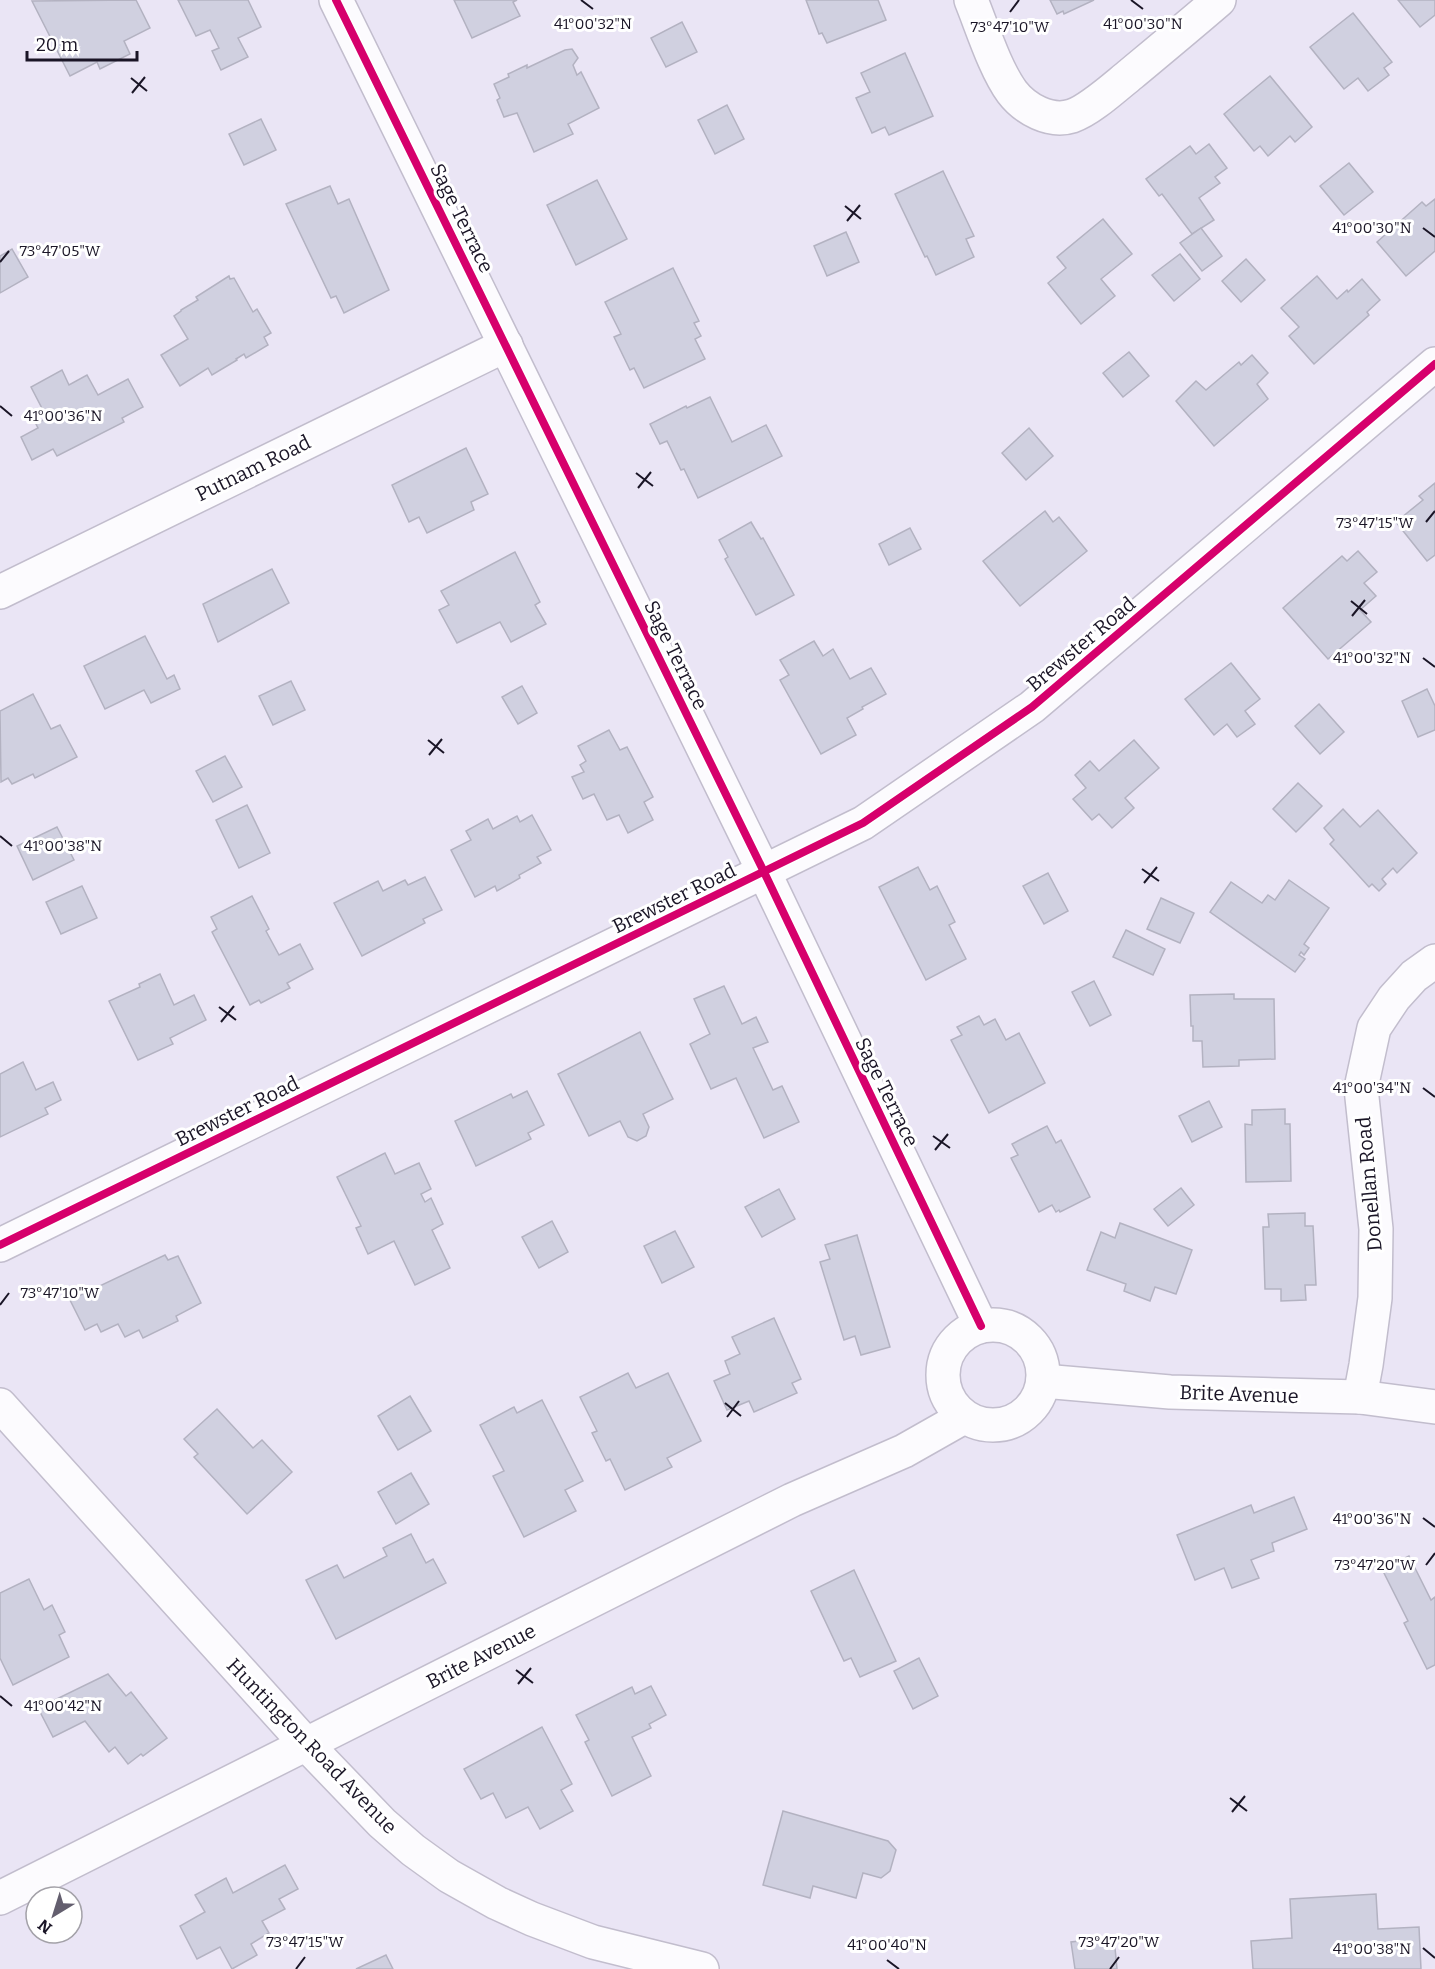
<svg xmlns="http://www.w3.org/2000/svg" width="1435" height="1969" font-family="Bitter,serif">
  <style>
    .building { fill: #d0d0e0; stroke: #b3b2c1; stroke-width: 1.5 }
    .lines { fill: none; stroke-linecap: round; stroke-linejoin: round }
    .minor-casing { stroke: #c2bdcd; stroke-width: 36 }
    .minor { stroke: #fcfbfe; stroke-width: 33 }
    .cycleway-casing { stroke: #fff; stroke-width: 11 }
    .cycleway { stroke: #d6006c; stroke-width: 8 }
    .ticks { fill: none; stroke: #1a1526; stroke-width: 2 }
    .labels { text-anchor: middle; dominant-baseline: central; stroke-width: 6; stroke-linejoin: round; paint-order: stroke }
    .street-label { font-size: 20px; fill: #1a1526; stroke: #fff }
    .ticks-label { font-size: 15px; text-anchor: middle; fill: #1a1526; stroke: #fff; stroke-width: 6; stroke-linejoin: round; paint-order: stroke }
  </style>
  <rect width="100%" height="100%" fill="#eae5f5"/>
  <g class="building">
    <polygon points="136,0 150,28 124,41 130,54 100,69 97,62 70,76 32,1"/>
    <polygon points="178,0 248,0 261,27 238,38 248,57 221,70 212,51 219,48 210,30 196,36"/>
    <polygon points="454,0 517,0 513,2 520,16 472,38"/>
    <polygon points="806,0 878,0 886,20 827,43 822,33 819,34"/>
    <polygon points="1050,0 1094,0 1064,14 1063,11 1057,14"/>
    <polygon points="1398,0 1435,0 1435,15 1420,27"/>
    <polygon points="1353,13 1392,62 1384,68 1389,75 1368,91 1358,78 1344,89 1310,47"/>
    <polygon points="682,22 697,52 666,67 651,38"/>
    <polygon points="572,49 578,58 573,65 577,75 581,72 599,108 568,124 573,134 534,152 517,113 504,117 497,100 500,98 494,84 509,77 508,74 527,65 527,68 565,50"/>
    <polygon points="905,53 933,116 889,135 885,127 872,133 856,98 870,92 861,73"/>
    <polygon points="1270,76 1312,127 1295,142 1290,136 1268,156 1260,146 1254,151 1224,114"/>
    <polygon points="727,105 744,139 715,154 698,120"/>
    <polygon points="261,119 276,150 244,165 229,134"/>
    <polygon points="1209,144 1227,168 1215,177 1220,183 1199,198 1214,220 1192,234 1162,194 1159,196 1146,179 1190,146 1196,154"/>
    <polygon points="1349,163 1373,192 1344,215 1320,186"/>
    <polygon points="943,171 974,236 966,239 974,257 936,275 927,256 925,257 895,194"/>
    <polygon points="597,180 627,239 576,265 547,205"/>
    <polygon points="330,186 338,204 349,199 389,290 344,313 336,296 331,298 286,204"/>
    <polygon points="1435,199 1435,251 1406,276 1377,242 1422,202 1426,206"/>
    <polygon points="1103,219 1132,254 1101,279 1115,296 1081,324 1048,283 1066,268 1057,257"/>
    <polygon points="1201,228 1222,256 1202,271 1180,243"/>
    <polygon points="846,232 859,262 827,276 814,246"/>
    <polygon points="12,249 28,277 0,293 0,256"/>
    <polygon points="1180,254 1200,279 1174,301 1152,275"/>
    <polygon points="1246,259 1265,280 1241,302 1222,281"/>
    <polygon points="673,268 699,321 694,323 701,336 695,339 705,359 644,388 634,368 630,370 614,337 621,334 605,302"/>
    <polygon points="229,276 230,279 234,278 253,312 257,309 271,333 264,337 268,345 246,358 244,354 236,359 237,360 212,375 208,368 180,386 161,355 188,339 174,316 181,311 181,310 198,300 196,297"/>
    <polygon points="1317,276 1337,299 1347,290 1348,292 1362,279 1380,300 1367,312 1369,315 1314,364 1289,336 1299,327 1281,308"/>
    <polygon points="1129,352 1149,376 1123,397 1103,373"/>
    <polygon points="1252,355 1268,373 1257,384 1268,399 1214,446 1176,401 1196,381 1206,390 1239,362 1241,365"/>
    <polygon points="62,370 69,385 87,375 98,395 128,379 143,407 122,418 124,422 57,456 53,449 32,460 21,437 38,428 36,424 47,418 31,387"/>
    <polygon points="710,397 732,442 766,425 782,456 698,498 684,469 681,470 667,441 660,444 650,424 686,406 687,408"/>
    <polygon points="1029,428 1053,456 1026,480 1002,453"/>
    <polygon points="466,448 488,494 471,502 474,510 427,533 419,517 409,522 392,485"/>
    <polygon points="1435,483 1435,555 1427,561 1396,522 1423,500 1419,496"/>
    <polygon points="1045,511 1053,522 1059,517 1087,551 1020,606 983,561"/>
    <polygon points="751,522 761,539 763,538 794,595 756,615 725,559 728,557 719,540"/>
    <polygon points="910,528 921,549 889,565 879,544"/>
    <polygon points="1358,551 1377,572 1364,583 1376,596 1360,610 1371,622 1328,659 1283,608 1342,556 1347,561"/>
    <polygon points="515,552 540,602 535,605 546,624 511,642 500,622 457,643 439,610 449,605 441,591"/>
    <polygon points="272,569 289,603 218,642 203,604"/>
    <polygon points="145,636 167,679 174,675 180,689 151,703 144,690 105,709 84,666"/>
    <polygon points="814,641 823,656 833,649 850,679 871,668 886,694 862,707 863,709 847,718 856,735 821,754 780,680 789,675 780,660"/>
    <polygon points="1231,663 1260,699 1245,711 1255,724 1237,737 1227,724 1214,735 1185,699"/>
    <polygon points="291,681 305,710 273,725 259,696"/>
    <polygon points="522,686 537,713 518,724 502,697"/>
    <polygon points="1427,689 1435,706 1435,730 1418,737 1402,701"/>
    <polygon points="33,694 51,729 60,725 77,757 35,778 33,774 12,784 8,778 1,782 0,711"/>
    <polygon points="1319,704 1344,732 1320,754 1295,726"/>
    <polygon points="609,730 620,750 627,747 653,797 644,802 653,820 628,833 619,815 607,820 594,794 583,799 572,777 584,772 580,765 586,761 578,746"/>
    <polygon points="1134,740 1159,768 1125,798 1134,808 1112,828 1099,814 1092,820 1073,799 1086,788 1075,775 1090,761 1099,771"/>
    <polygon points="225,756 242,787 213,802 196,771"/>
    <polygon points="1298,783 1322,806 1296,832 1273,809"/>
    <polygon points="247,805 270,853 239,868 216,820"/>
    <polygon points="1343,809 1360,827 1378,810 1417,853 1397,873 1393,868 1382,879 1386,884 1379,891 1372,884 1369,887 1330,844 1334,840 1324,828"/>
    <polygon points="532,815 551,850 537,857 541,863 519,875 520,878 497,891 495,886 475,897 451,850 471,840 466,831 488,819 493,829 517,816 520,822"/>
    <polygon points="57,827 74,860 33,880 17,846"/>
    <polygon points="918,867 930,890 937,886 955,922 949,925 966,959 926,980 879,887"/>
    <polygon points="1048,873 1068,911 1044,924 1023,886"/>
    <polygon points="425,877 442,910 423,919 425,923 362,956 334,903 378,881 383,891 405,880 408,885"/>
    <polygon points="1289,880 1329,908 1304,944 1309,948 1304,955 1301,952 1299,955 1305,959 1295,972 1210,912 1231,882 1262,903 1268,895 1275,900"/>
    <polygon points="82,886 97,918 61,934 46,902"/>
    <polygon points="252,896 269,929 266,931 279,955 300,944 313,969 287,983 290,988 261,1003 259,1000 250,1005 212,932 217,929 211,917"/>
    <polygon points="1161,898 1194,913 1180,943 1147,929"/>
    <polygon points="1126,930 1165,949 1153,975 1113,957"/>
    <polygon points="160,974 174,1005 194,995 206,1020 170,1038 173,1044 138,1060 109,1001 140,987 139,984"/>
    <polygon points="1094,981 1111,1015 1090,1026 1072,992"/>
    <polygon points="724,986 742,1024 756,1017 768,1042 753,1048 773,1090 782,1086 799,1122 764,1138 736,1078 711,1089 690,1044 710,1034 694,999"/>
    <polygon points="1234,994 1234,999 1274,999 1275,1059 1239,1060 1239,1066 1203,1067 1202,1041 1193,1041 1193,1026 1191,1026 1190,995"/>
    <polygon points="979,1016 984,1025 995,1019 1006,1040 1019,1033 1045,1083 989,1113 951,1040 962,1035 957,1027"/>
    <polygon points="640,1032 673,1099 643,1114 649,1127 646,1136 637,1141 628,1137 620,1121 589,1136 558,1074"/>
    <polygon points="23,1062 36,1090 53,1082 61,1100 45,1108 48,1114 0,1137 0,1074"/>
    <polygon points="527,1091 544,1125 528,1133 531,1139 476,1166 455,1121 511,1094 513,1098"/>
    <polygon points="1209,1101 1222,1127 1192,1142 1179,1116"/>
    <polygon points="1285,1109 1285,1124 1290,1124 1291,1181 1246,1182 1245,1124 1252,1125 1252,1110"/>
    <polygon points="1047,1126 1056,1143 1061,1140 1090,1197 1060,1212 1059,1210 1056,1212 1052,1205 1039,1212 1011,1158 1018,1155 1012,1144"/>
    <polygon points="385,1153 395,1174 419,1163 431,1189 421,1194 425,1202 431,1198 443,1224 432,1230 450,1268 415,1285 394,1241 368,1254 356,1228 361,1226 337,1177"/>
    <polygon points="1181,1188 1194,1205 1168,1226 1154,1209"/>
    <polygon points="779,1189 795,1219 762,1237 745,1207"/>
    <polygon points="1305,1213 1305,1226 1313,1226 1316,1285 1305,1285 1306,1300 1281,1301 1281,1289 1265,1289 1263,1227 1269,1227 1268,1214"/>
    <polygon points="552,1221 568,1252 539,1268 522,1237"/>
    <polygon points="1120,1223 1192,1250 1176,1294 1155,1287 1150,1301 1124,1291 1126,1284 1087,1270 1101,1232 1115,1238"/>
    <polygon points="675,1231 694,1267 662,1283 644,1246"/>
    <polygon points="857,1235 890,1347 861,1355 855,1336 844,1340 820,1262 830,1259 825,1245"/>
    <polygon points="165,1255 168,1260 178,1256 201,1303 176,1316 178,1321 143,1338 139,1330 125,1337 118,1324 101,1332 97,1324 85,1330 70,1300"/>
    <polygon points="774,1318 801,1379 792,1383 797,1393 754,1412 749,1401 727,1410 714,1381 730,1374 725,1361 740,1354 732,1337"/>
    <polygon points="628,1373 636,1388 668,1373 701,1441 667,1458 672,1467 625,1490 610,1459 606,1461 592,1433 597,1431 580,1397"/>
    <polygon points="410,1396 431,1431 398,1450 378,1416"/>
    <polygon points="542,1400 583,1481 565,1490 576,1511 524,1537 493,1476 504,1471 480,1425 514,1407 517,1413"/>
    <polygon points="217,1409 253,1448 262,1440 292,1472 247,1514 194,1457 198,1454 184,1439"/>
    <polygon points="411,1473 429,1504 396,1524 378,1492"/>
    <polygon points="1294,1497 1307,1529 1272,1543 1274,1551 1251,1560 1259,1578 1232,1588 1224,1568 1195,1580 1177,1535 1251,1505 1254,1513"/>
    <polygon points="411,1534 426,1563 433,1559 446,1583 336,1639 306,1580 337,1565 344,1578 387,1556 383,1548"/>
    <polygon points="1409,1556 1431,1600 1435,1597 1435,1665 1427,1669 1404,1623 1408,1621 1382,1569"/>
    <polygon points="854,1570 896,1661 860,1677 851,1658 844,1661 811,1591"/>
    <polygon points="29,1579 44,1610 52,1605 65,1632 59,1635 69,1657 13,1685 0,1658 0,1593"/>
    <polygon points="919,1658 938,1696 913,1709 894,1671"/>
    <polygon points="108,1674 126,1696 131,1692 167,1738 143,1756 141,1754 128,1764 115,1747 109,1752 85,1721 53,1737 38,1708"/>
    <polygon points="651,1686 666,1715 649,1724 651,1728 632,1737 651,1776 612,1796 585,1742 589,1740 576,1715 632,1687 635,1694"/>
    <polygon points="542,1727 572,1784 561,1790 573,1811 540,1829 528,1807 506,1818 493,1793 481,1799 464,1769"/>
    <polygon points="783,1811 888,1841 896,1850 890,1871 881,1878 863,1873 856,1898 813,1886 810,1898 763,1885"/>
    <polygon points="285,1865 298,1889 279,1899 285,1909 262,1921 269,1933 251,1944 257,1955 232,1969 220,1947 197,1959 180,1926 205,1912 195,1895 226,1878 233,1893"/>
    <polygon points="1376,1894 1378,1929 1419,1927 1421,1969 1253,1969 1251,1941 1292,1938 1290,1899"/>
    <polygon points="1114,1937 1117,1969 1075,1969 1071,1942"/>
    <polygon points="386,1955 393,1969 356,1969"/>
  </g>
  <g class="lines">
    <g class="minor-casing">
      <g id="minor">
        <polyline points="336,0 764,872 981,1326"/>
        <path d="M 971,0 C 982,27 995,69 1012,92 C 1025,109 1050,123 1072,116 C 1090,110 1116,86 1131,74 C 1161,49 1190,25 1219,0"/>
        <polyline points="0,592 506,345"/>
        <polyline points="0,1245 863,823 1032,707 1435,364"/>
        <circle cx="993" cy="1375" r="50"/>
        <polyline points="1043,1381 1170,1392 1360,1397 1435,1407"/>
        <polyline points="1360,1397 1366,1365 1375,1298 1376,1229 1361,1088 1374,1028 1394,998 1414,976 1435,961"/>
        <polyline points="0,1405 306,1744 382,1823 413,1850 449,1876 497,1903 532,1919 593,1942 702,1969"/>
        <polyline points="0,1898 792,1500 904,1451 964,1417"/>
      </g>
    </g>
    <use href="#minor" class="minor"/>
    <g class="cycleway-casing">
      <g id="cycleway">
        <polyline points="336,0 764,872 981,1326"/>
        <polyline points="0,1245 863,823 1032,707 1435,364"/>
      </g>
    </g>
    <use href="#cycleway" class="cycleway"/>
  </g>
  <path class="ticks" d="M 581,0 L 593,9M 1131,0 L 1143,9M 1010,12 L 1019,0M 131,78 L 147,91M 132,93 L 145,77M 845,206 L 861,219M 847,221 L 860,205M 1423,228 L 1435,237M 0,262 L 9,251M 0,406 L 12,416M 636,473 L 653,486M 638,488 L 651,472M 1426,522 L 1435,511M 1351,601 L 1367,614M 1352,616 L 1365,600M 1423,658 L 1435,667M 428,740 L 444,753M 429,755 L 442,739M 0,836 L 12,846M 1142,869 L 1159,881M 1144,883 L 1157,867M 219,1007 L 236,1020M 221,1022 L 234,1006M 1423,1088 L 1435,1097M 933,1136 L 950,1148M 935,1150 L 948,1134M 0,1305 L 9,1293M 725,1403 L 741,1416M 727,1417 L 739,1401M 1423,1518 L 1435,1527M 1426,1565 L 1435,1553M 516,1670 L 533,1683M 518,1684 L 531,1668M 0,1696 L 12,1706M 1230,1798 L 1247,1811M 1232,1812 L 1245,1796M 1423,1948 L 1435,1958M 887,1960 L 899,1969M 296,1969 L 305,1957M 1110,1969 L 1119,1957"/>
  <g class="labels">
    <g class="street-label">
      <text transform="translate(462 218) rotate(64)">Sage Terrace</text>
      <text transform="translate(253 468) rotate(-26)">Putnam Road</text>
      <text transform="translate(1081 644) rotate(-40)">Brewster Road</text>
      <text transform="translate(676 655) rotate(64)">Sage Terrace</text>
      <text transform="translate(674 898) rotate(-26)">Brewster Road</text>
      <text transform="translate(887 1092) rotate(64)">Sage Terrace</text>
      <text transform="translate(237 1111) rotate(-26)">Brewster Road</text>
      <text transform="translate(1369 1184) rotate(-95)">Donellan Road</text>
      <text transform="translate(1239 1394) rotate(2)">Brite Avenue</text>
      <text transform="translate(481 1656) rotate(-27)">Brite Avenue</text>
      <text transform="translate(312 1746) rotate(46)">Huntington Road Avenue</text>
    </g>
  </g>
  <g class="ticks-label">
    <text x="593" y="29">41°00'32"N</text>
    <text x="1143" y="29">41°00'30"N</text>
    <text x="1010" y="32">73°47'10"W</text>
    <text x="1372" y="233">41°00'30"N</text>
    <text x="60" y="256">73°47'05"W</text>
    <text x="63" y="421">41°00'36"N</text>
    <text x="1375" y="528">73°47'15"W</text>
    <text x="1372" y="663">41°00'32"N</text>
    <text x="63" y="851">41°00'38"N</text>
    <text x="1372" y="1093">41°00'34"N</text>
    <text x="60" y="1298">73°47'10"W</text>
    <text x="1372" y="1524">41°00'36"N</text>
    <text x="1375" y="1570">73°47'20"W</text>
    <text x="63" y="1711">41°00'42"N</text>
    <text x="305" y="1947">73°47'15"W</text>
    <text x="1119" y="1947">73°47'20"W</text>
    <text x="887" y="1950">41°00'40"N</text>
    <text x="1372" y="1954">41°00'38"N</text>
  </g>
  <g transform="translate(54 1915) rotate(218)"><circle r="28" fill="#ffffff" stroke="#a3a1a8" stroke-width="1.5"/>
  <path d="M0-4.5L10 22L0 15L-10 22Z" fill="#635e6e"/>
  <text y="-9" font-size="16" font-weight="bold" text-anchor="middle" fill="#1a1526">N</text>
  </g>
  <path d="M27 51v9h110v-9" fill="none" stroke="#1a1526" stroke-width="3"/>
  <text x="36" y="51" font-size="18" fill="#1a1526" stroke="#ffffff" stroke-width="4.5" paint-order="stroke">20 m</text>
</svg>
